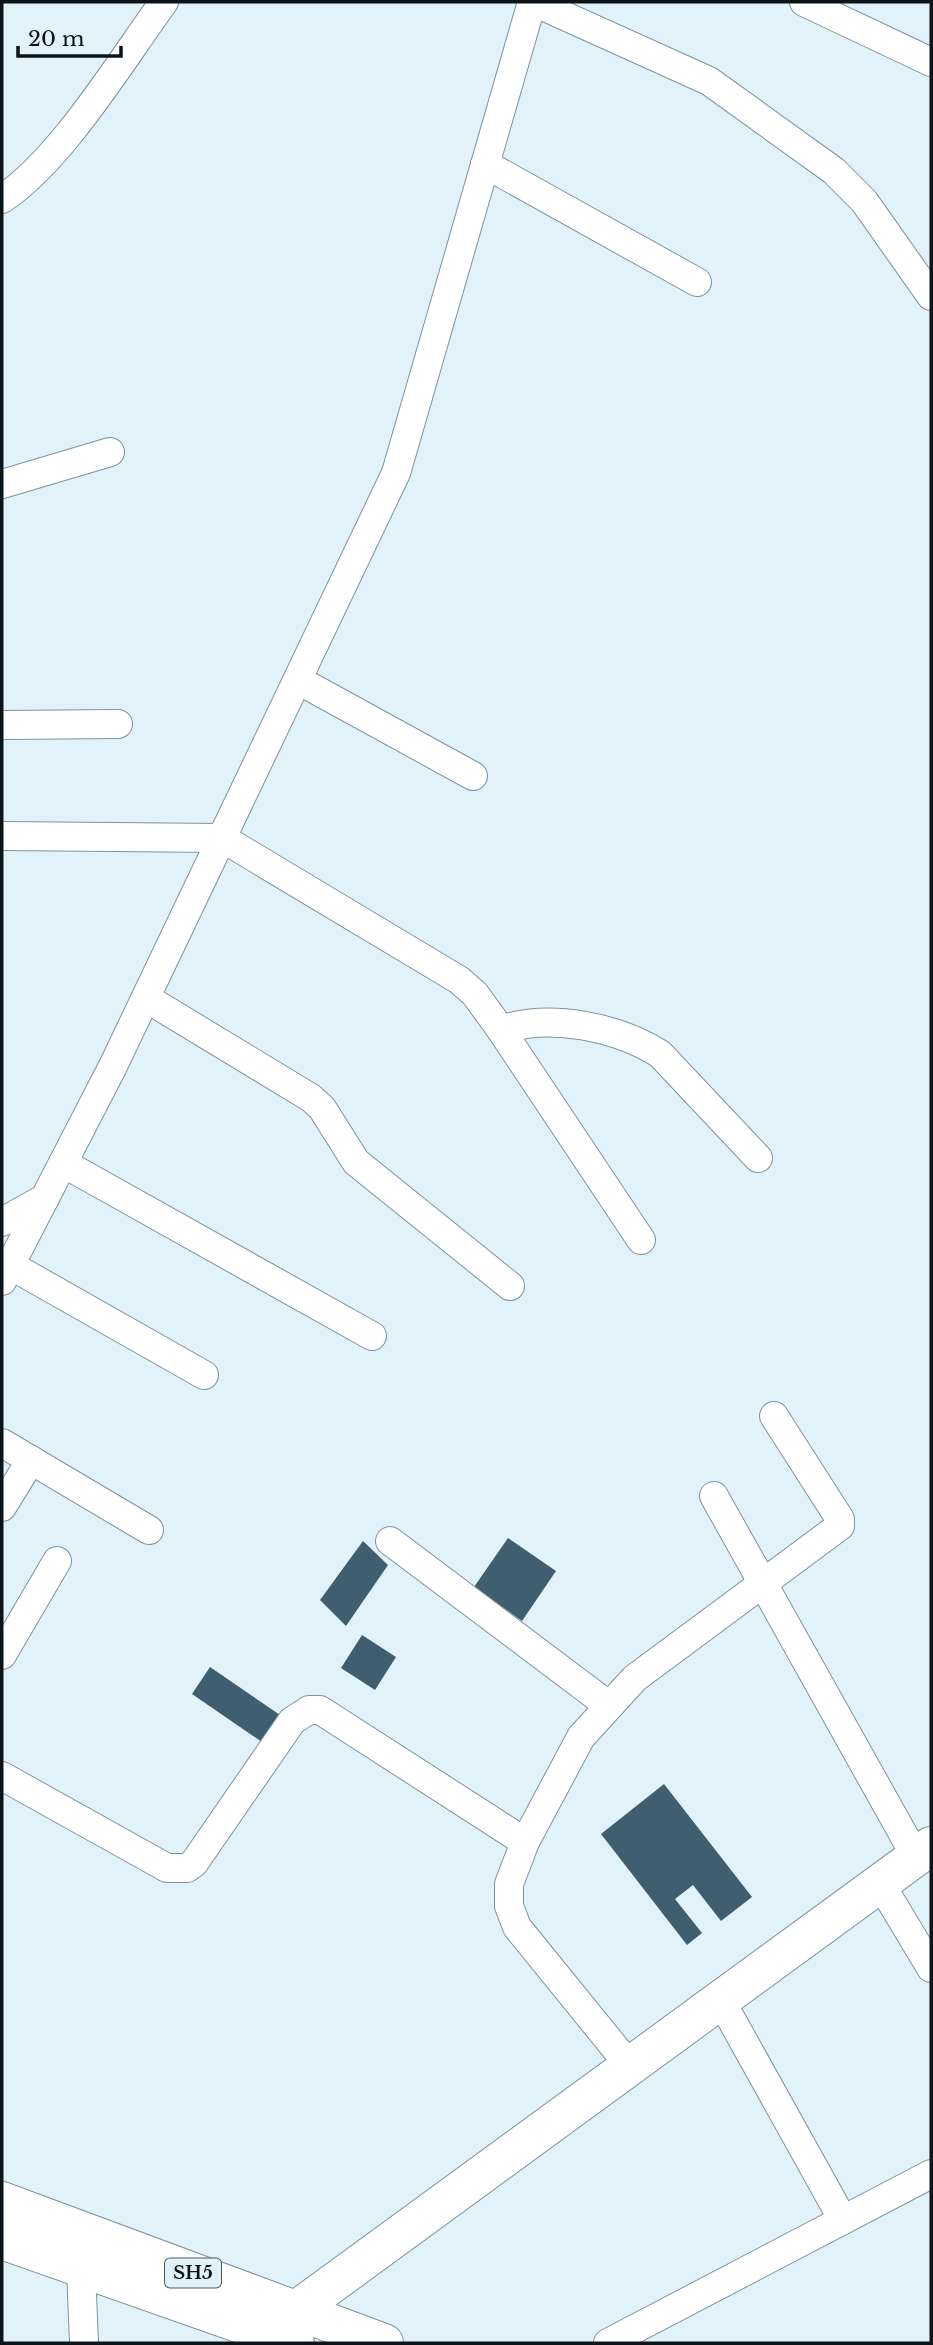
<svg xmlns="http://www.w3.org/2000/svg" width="933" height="2345" font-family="'Libre Baskerville',serif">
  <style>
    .building { fill: #3f5e70 }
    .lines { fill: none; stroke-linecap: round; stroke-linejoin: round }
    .street-casing { stroke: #7b93a1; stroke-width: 30 }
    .secondary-casing { stroke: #7b93a1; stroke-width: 40 }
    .primary-casing { stroke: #7b93a1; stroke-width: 40 }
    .street { stroke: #fff; stroke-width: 28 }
    .secondary { stroke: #fff; stroke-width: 38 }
    .primary { stroke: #fff; stroke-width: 38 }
    .labels { text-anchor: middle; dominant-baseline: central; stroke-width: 7; stroke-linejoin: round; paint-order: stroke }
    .shield { fill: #e2f2fb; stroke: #4c575d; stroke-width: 2 }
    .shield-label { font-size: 18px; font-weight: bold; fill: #0b1419 }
  </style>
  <rect width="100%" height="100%" fill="#e2f2fb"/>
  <g class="building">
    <polygon points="508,1538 556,1571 522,1621 474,1587"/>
    <polygon points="363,1541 388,1565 346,1626 320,1600"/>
    <polygon points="362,1635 396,1657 375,1690 341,1668"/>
    <polygon points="210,1667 280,1715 262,1742 192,1694"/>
    <polygon points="664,1784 752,1897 721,1921 693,1885 675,1899 702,1933 687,1945 601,1834"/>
  </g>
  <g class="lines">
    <g class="street-casing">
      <g id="street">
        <polyline points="534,2 709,81 834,171 864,201 931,296"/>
        <polyline points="804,2 931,62"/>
        <polyline points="485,164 697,282"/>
        <path d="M 2,199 C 62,159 120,62 164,2"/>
        <polyline points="2,484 110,452"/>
        <polyline points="298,680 473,776"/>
        <polyline points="2,725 118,724"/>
        <polyline points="2,836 222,838 459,980 475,994 501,1030 641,1240"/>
        <polyline points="146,998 311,1098 322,1108 356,1162 510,1286"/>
        <path d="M 501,1030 C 550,1013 617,1027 660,1054 L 758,1158"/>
        <polyline points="63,1163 372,1336"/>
        <polyline points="2,1222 45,1198"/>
        <polyline points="10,1265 204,1375"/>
        <polyline points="2,1281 113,1066 396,473 532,2"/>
        <polyline points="2,1443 149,1530"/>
        <polyline points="714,1496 916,1857"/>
        <polyline points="2,1507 31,1460"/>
        <polyline points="390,1541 608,1705"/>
        <polyline points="2,1655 57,1561"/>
        <polyline points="2,1776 167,1868 187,1868 194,1863 292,1721 309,1710 320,1710 525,1842"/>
        <polyline points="880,1883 931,1968"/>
        <polyline points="720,1999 843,2220"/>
        <polyline points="629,2065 517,1927 509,1906 509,1884 525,1842 581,1737 635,1678 840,1526 840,1519 774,1416"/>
        <polyline points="81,2269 84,2343"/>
        <polyline points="608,2343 931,2174"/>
      </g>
    </g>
    <g class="secondary-casing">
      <polyline id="secondary" points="273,2327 931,1846"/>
    </g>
    <g class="primary-casing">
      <g id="primary">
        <polyline points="2,2201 384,2343"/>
        <polyline points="2,2240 295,2343"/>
      </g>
    </g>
    <use href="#street" class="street"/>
    <use href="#secondary" class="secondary"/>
    <use href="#primary" class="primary"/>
  </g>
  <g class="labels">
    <rect class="shield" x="165" y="2258.5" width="56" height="29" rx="5"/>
    <g class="shield-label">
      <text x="193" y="2273">SH5</text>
    </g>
  </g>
  <rect width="933" height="2345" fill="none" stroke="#0b1419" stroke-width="7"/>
  <path d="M18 46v10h103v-10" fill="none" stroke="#0b1419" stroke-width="3.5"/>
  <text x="28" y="46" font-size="21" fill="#0b1419" stroke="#e2f2fb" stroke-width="5" paint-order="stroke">20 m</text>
</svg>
